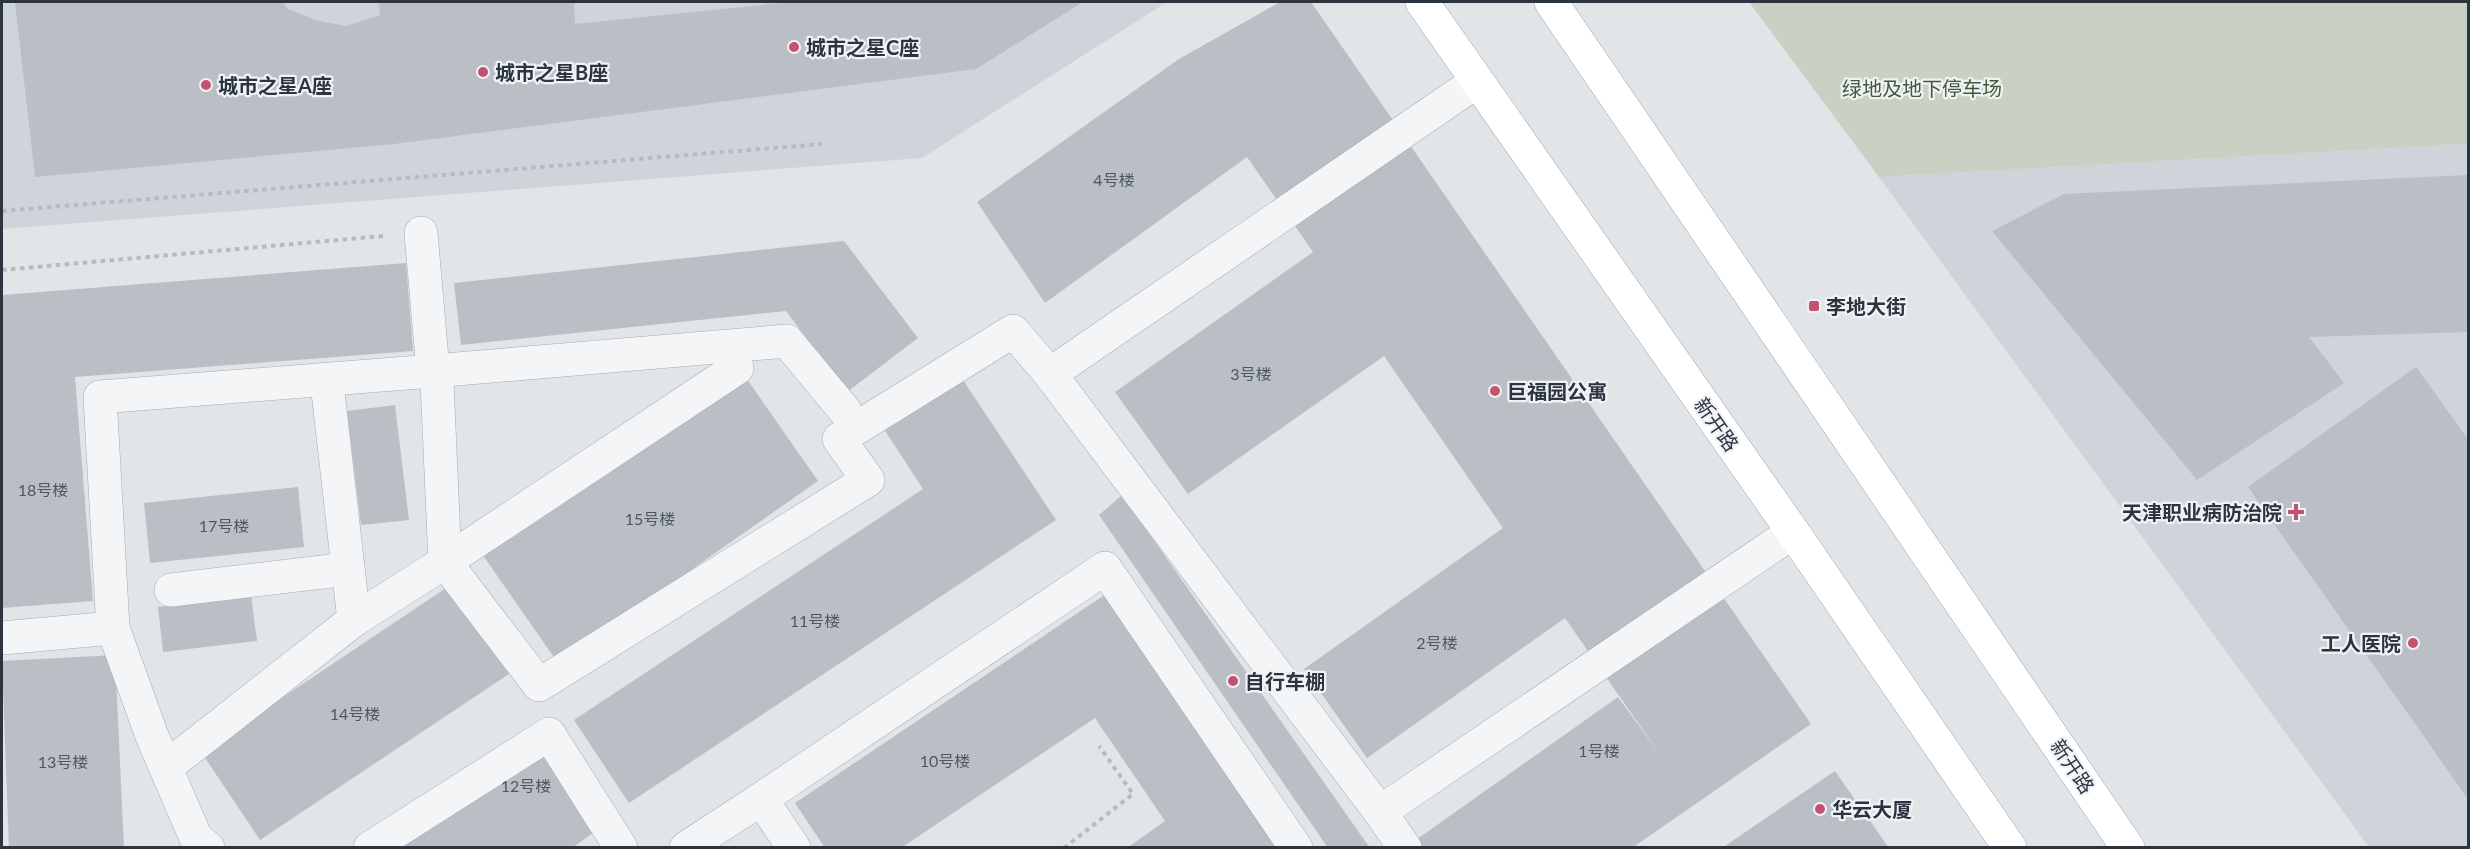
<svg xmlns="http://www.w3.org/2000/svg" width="2470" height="849" font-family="Lato,'Noto Sans SC',sans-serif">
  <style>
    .built { fill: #cfd4da }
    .green { fill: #c8d1c3 }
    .building { fill: #b9bfc5 }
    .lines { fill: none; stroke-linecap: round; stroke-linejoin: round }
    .minor-casing { stroke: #a7acb2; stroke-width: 34 }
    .major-casing { stroke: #a1abb3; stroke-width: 34 }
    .path { stroke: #b7bbc0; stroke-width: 4; stroke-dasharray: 4.5 4.5; stroke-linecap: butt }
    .minor { stroke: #f3f5f7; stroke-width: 33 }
    .major { stroke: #fff; stroke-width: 33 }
    .poi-dot { fill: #c35170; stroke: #f0f3f6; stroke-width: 2 }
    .labels { text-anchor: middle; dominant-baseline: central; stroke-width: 4.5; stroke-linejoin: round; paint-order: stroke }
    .number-label { font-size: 16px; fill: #4e5760 }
    .poi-label { font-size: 20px; font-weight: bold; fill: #2b343f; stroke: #f0f3f6; text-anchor: start }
    .park-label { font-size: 20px; fill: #435939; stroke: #f0f3f6 }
    .street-label { font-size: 20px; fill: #2b343f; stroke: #f0f3f6 }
  </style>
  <rect width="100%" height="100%" fill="#e1e5e8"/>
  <g class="built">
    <polygon points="2,2 1167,2 922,158 2,229"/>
    <polygon points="2468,144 2468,847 2369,847 1879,177"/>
  </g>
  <polygon class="green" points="1749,2 2468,2 2468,144 1879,177"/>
  <g class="building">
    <polygon points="15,2 282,2 288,9 315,20 346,26 380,15 379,2 582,2 574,4 575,24 790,2 1083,2 976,69 394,144 35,177"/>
    <polygon points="1280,2 1311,2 1811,724 1632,848 1417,848 1413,842 1618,697 1661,756 1565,618 1367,758 1304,669 1503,528 1384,356 1188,494 1115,392 1313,252 1247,157 1045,303 977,202 1179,59"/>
    <polygon points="2468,175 2468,332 2309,337 2344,383 2197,480 1992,231 2064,194"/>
    <polygon points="844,241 918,338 847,392 786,311 461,345 454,283"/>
    <polygon points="406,263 413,351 75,377 93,601 2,608 2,295"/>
    <polygon points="2416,367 2468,439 2468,799 2248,487"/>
    <polygon points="957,371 1056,520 629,803 574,720 923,489 880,423"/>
    <polygon points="742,372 818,481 558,663 482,554"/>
    <polygon points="395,405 409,520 361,525 347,411"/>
    <polygon points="298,487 304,547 150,563 144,503"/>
    <polygon points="1122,495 1370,848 1328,848 1099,515"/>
    <polygon points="449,586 509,674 260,840 201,752"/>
    <polygon points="1106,594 1278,848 1127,848 1165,821 1095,718 901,848 825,848 795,803"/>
    <polygon points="251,595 257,641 163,652 158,607"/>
    <polygon points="115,655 124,848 9,848 2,661"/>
    <polygon points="541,743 601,827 572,848 391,848"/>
    <polygon points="1835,771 1889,848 1722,848"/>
  </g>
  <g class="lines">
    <g class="minor-casing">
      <g id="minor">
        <polyline points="433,371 787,341 845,411"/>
        <polyline points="1050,374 1476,82"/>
        <polyline points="437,382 445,562"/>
        <polyline points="328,392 354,620"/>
        <polyline points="445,562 737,368"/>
        <polyline points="171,590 348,569"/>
        <polyline points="113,628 100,397 433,371 421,233"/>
        <polyline points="2,638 113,628 152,736 196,838 208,848"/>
        <polyline points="174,761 354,620 445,562 539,685 868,480 839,439 1013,331 1050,374 1380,812 1793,532"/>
        <polyline points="761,799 1105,568 1296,848"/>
        <polyline points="1380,812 1405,848"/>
        <polyline points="370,848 549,734 621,848"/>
        <polyline points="686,848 761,799 794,848"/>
      </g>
    </g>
    <g class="major-casing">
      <g id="major">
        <polyline points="1422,2 1793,532 2010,848"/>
        <polyline points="1551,2 2128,848"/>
      </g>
    </g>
    <g class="path">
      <polyline points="2,211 822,144"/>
      <polyline points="2,270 383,236"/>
      <polyline points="1064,848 1133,794 1099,746"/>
    </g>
    <use href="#minor" class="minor"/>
    <use href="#major" class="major"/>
  </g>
  <g class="poi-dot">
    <circle cx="794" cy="47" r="6"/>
    <circle cx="483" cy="72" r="6"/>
    <circle cx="206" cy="85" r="6"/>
    <rect x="1808" y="300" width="12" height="12" rx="3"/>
    <circle cx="1495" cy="391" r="6"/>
    <path d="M2293 503h6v6h6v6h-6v6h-6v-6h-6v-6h6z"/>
    <circle cx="2413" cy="643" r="6"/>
    <circle cx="1233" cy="681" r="6"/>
    <circle cx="1820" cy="809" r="6"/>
  </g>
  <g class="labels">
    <g class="number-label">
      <text x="1114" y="179">4号楼</text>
      <text x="1251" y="373">3号楼</text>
      <text x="43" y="489">18号楼</text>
      <text x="650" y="518">15号楼</text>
      <text x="224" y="525">17号楼</text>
      <text x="815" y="620">11号楼</text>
      <text x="1437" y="642">2号楼</text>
      <text x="355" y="713">14号楼</text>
      <text x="1599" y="750">1号楼</text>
      <text x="945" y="760">10号楼</text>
      <text x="63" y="761">13号楼</text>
      <text x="526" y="785">12号楼</text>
    </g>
    <g class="poi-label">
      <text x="806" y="47">城市之星C座</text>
      <text x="495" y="72">城市之星B座</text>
      <text x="218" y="85">城市之星A座</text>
      <text x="1826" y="306">李地大街</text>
      <text x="1507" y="391">巨福园公寓</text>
      <text x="2282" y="512" text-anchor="end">天津职业病防治院</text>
      <text x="2401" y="643" text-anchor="end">工人医院</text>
      <text x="1245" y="681">自行车棚</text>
      <text x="1832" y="809">华云大厦</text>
    </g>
    <g class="park-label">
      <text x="1922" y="88">绿地及地下停车场</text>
    </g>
    <g class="street-label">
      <text transform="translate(1717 424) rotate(55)">新开路</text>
      <text transform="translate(2073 766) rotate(56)">新开路</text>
    </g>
  </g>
  <rect width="2470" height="849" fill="none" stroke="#2b343f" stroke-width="6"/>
</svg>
